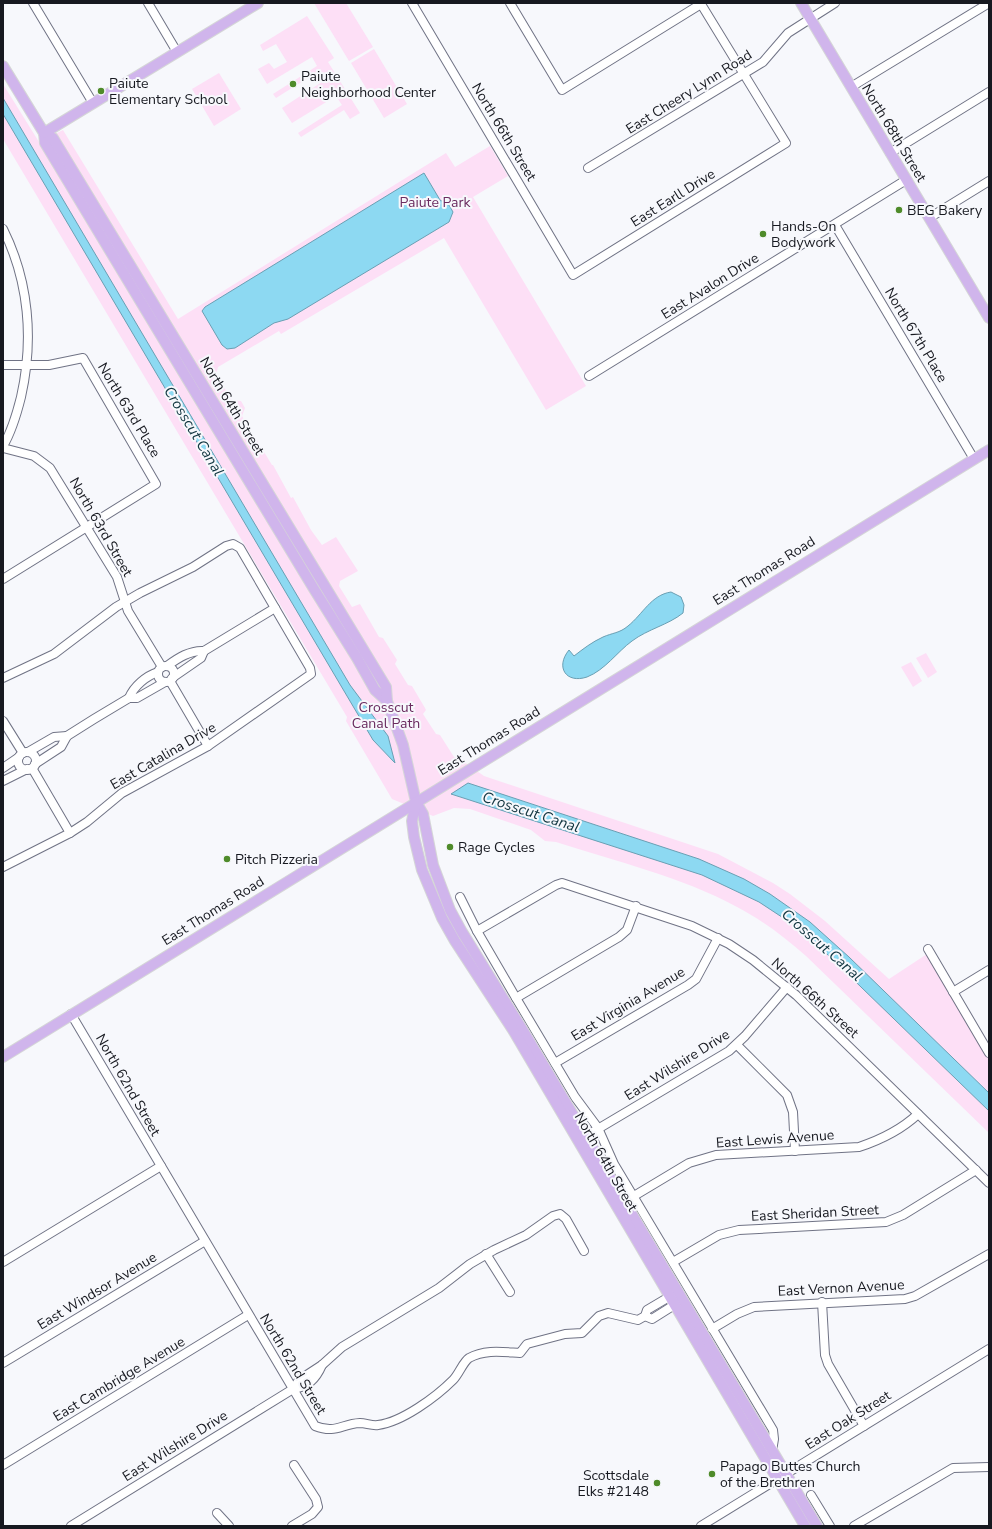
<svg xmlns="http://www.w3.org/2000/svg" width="992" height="1529" font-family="'Nunito Sans',sans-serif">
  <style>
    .green { fill: #fddff6 }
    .water { fill: #8dd9f2; stroke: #6a9fb3 }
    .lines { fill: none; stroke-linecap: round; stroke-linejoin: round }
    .minor-casing { stroke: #707385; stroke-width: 10 }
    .major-casing { stroke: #d5d6d7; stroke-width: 12 }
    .minor { stroke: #fff; stroke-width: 8 }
    .major { stroke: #d0b5ec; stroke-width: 10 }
    .poi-dot { fill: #4f8b2a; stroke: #f7f8fc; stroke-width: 1.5 }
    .labels { text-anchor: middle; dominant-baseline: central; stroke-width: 4; stroke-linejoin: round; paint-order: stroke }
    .poi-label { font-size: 14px; fill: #171920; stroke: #f7f8fc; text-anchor: start }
    .street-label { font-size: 14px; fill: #171920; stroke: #f7f8fc }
    .park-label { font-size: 14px; fill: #6b2c60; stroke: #f7f8fc }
    .water-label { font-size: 15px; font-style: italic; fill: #123641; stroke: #f7f8fc }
  </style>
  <rect width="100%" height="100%" fill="#f7f8fc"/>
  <g class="green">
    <polygon points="314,3 346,3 373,47 349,61"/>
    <polygon points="307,16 334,58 328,62 360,113 350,119 344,110 301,137 298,133 342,105 336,96 292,123 282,108 325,80 319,71 276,98 273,94 317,66 312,57 267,84 258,69 269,63 274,69 287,62 276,44 263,51 260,45"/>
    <polygon points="374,49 407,104 384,118 351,63"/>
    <polygon points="219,73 241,109 214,126 192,89"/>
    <path d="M 3,84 L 39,142 L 63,130 L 178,319 L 446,153 L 455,167 L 490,146 L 508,176 L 473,197 L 586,386 L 546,410 L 444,238 L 281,334 L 279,331 L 218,367 L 216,375 L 232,400 L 241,401 L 245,408 L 242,416 L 272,465 L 273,465 L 291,498 L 293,497 L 311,530 L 322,545 L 336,537 L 358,571 L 340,581 L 339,586 L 352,607 L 360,604 L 379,637 L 383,638 L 397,660 L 395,664 L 408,685 L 412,686 L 425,708 L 426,710 L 423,714 L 436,734 L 440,735 L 454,757 L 457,757 L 484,776 L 718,854 L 773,883 L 790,894 L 825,921 L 889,979 L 927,954 L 989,1053 L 989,1133 L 806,956 C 784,937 762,920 737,907 C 682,877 615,861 556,842 L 545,841 L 531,830 L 470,809 L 454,808 L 433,816 L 392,799 L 346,721 L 347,717 L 3,139 Z"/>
    <polygon points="926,653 937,672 928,678 916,658"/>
    <polygon points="911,662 922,681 913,687 901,667"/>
  </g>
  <g class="water">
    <polygon points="3,98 350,685 388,736 395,763 373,740 3,114"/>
    <polygon points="424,173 440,200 449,205 453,212 449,222 288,319 274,323 235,348 227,349 222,345 202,311 205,307"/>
    <path d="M 671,592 L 681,597 L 684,605 L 683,613 C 668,625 648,629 632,641 C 617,652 605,670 587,677 C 566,684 555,667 569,650 L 574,656 C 583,649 592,642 603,637 C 612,633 620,633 628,626 C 643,614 651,595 671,592 Z"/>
    <polygon points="468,783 699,859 744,879 770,894 810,922 849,957 989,1093 989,1111 829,956 800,929 759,902 702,875 451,794"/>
  </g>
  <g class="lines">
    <g class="minor-casing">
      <g id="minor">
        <polyline points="33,3 93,103"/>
        <polyline points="148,3 177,52"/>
        <polyline points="412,3 573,275 786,143 701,4 562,90 510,3"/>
        <polyline points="851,87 989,3"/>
        <polyline points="890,153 989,92"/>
        <polyline points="588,168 763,62 788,33 835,3"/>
        <polyline points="929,218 989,181"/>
        <polyline points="835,225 974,459"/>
        <path d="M 3,229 C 29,281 34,340 21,397 C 17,413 12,431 3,446"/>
        <polyline points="3,365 49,365 83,358 156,484 3,579"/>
        <polyline points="589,376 906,180"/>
        <polyline points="3,448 34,456 50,468 117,577 128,611 162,667"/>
        <path d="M 167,666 C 178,658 190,650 204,651 L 275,608"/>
        <circle cx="166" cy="674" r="8"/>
        <polyline points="3,678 54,654 116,607 140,593 193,567 226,546 233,544 240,548 310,668 311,674 208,746 122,793 87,822 70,833 3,867"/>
        <polyline points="172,678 201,658 204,651"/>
        <polyline points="170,681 208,746"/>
        <path d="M 129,698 C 134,686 146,676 158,672"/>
        <polyline points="3,721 23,753"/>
        <polyline points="28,752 54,737 67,736"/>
        <circle cx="27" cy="761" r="9"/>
        <polyline points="35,764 61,747 67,736 94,719 129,698 137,698 165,682"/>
        <polyline points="3,768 19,757"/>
        <polyline points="32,768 70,833"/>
        <polyline points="3,781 27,769"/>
        <polyline points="460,897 477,931 516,998 575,1097 598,1128 614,1164 773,1430 774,1439 772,1451"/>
        <polyline points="477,931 556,885 562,883 692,926 729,944 753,960 796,995 989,1183"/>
        <polyline points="928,949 989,1053"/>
        <polyline points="953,992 989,970"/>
        <polyline points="516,998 619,937 627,930 636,906"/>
        <path d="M 71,1014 L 315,1426 C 336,1434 341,1424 360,1423 C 366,1423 372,1426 378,1425 C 402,1422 436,1397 453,1380 C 459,1374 463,1362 469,1358 C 485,1349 503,1352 520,1353 L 527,1344 L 565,1334 L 582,1333 L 599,1316 L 608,1313 L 638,1320 L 645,1316 L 647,1310 L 674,1294"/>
        <polyline points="737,1045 787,1095 793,1112 795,1151"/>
        <polyline points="555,1063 688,985 696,979 718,938"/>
        <polyline points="586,1136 729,1051 745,1036 787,987"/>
        <path d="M 634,1196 L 689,1163 L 716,1155 L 859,1147 C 880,1140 901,1130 918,1114"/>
        <polyline points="486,1254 510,1292"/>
        <polyline points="3,1262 161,1166"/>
        <polyline points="673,1262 719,1235 739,1230 886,1222 903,1215 976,1170"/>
        <polyline points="822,1302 825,1355 828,1364 864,1426"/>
        <polyline points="645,1316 652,1319 679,1302"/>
        <polyline points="712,1329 737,1314 754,1307 905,1299 915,1296 989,1254"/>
        <polyline points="3,1363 205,1241"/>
        <path d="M 293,1389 C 308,1387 316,1379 322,1365"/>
        <polyline points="3,1465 248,1315"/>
        <polyline points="811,1495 830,1526"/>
        <polyline points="217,1513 229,1526"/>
        <polyline points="71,1526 293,1389 299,1380 322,1365 342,1347 439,1288 470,1264 494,1250 526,1235 553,1216 560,1214 566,1219 584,1251"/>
        <polyline points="292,1526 312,1514 318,1507 316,1499 294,1465"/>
        <polyline points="701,1526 989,1349"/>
        <polyline points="854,1526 953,1468 989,1467"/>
      </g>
    </g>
    <g class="major-casing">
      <g id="major">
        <polyline points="801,3 989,318"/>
        <polyline points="3,66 44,133 45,143 314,589 357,658 375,690 387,701"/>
        <polyline points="44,133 53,138 386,687 387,701 403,745 416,802 423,814 433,865 450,910 462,932 522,1029 817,1526"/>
        <polyline points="44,133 258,3"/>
        <polyline points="416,802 412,821 414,837 422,870 442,918 455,941 513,1030 805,1526"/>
        <polyline points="3,1057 989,450"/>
      </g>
    </g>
    <use href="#minor" class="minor"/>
    <use href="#major" class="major"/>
  </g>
  <g class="poi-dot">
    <circle cx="293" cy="84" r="4"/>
    <circle cx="101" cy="91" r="4"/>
    <circle cx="899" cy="210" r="4"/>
    <circle cx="763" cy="234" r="4"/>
    <circle cx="450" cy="847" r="4"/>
    <circle cx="227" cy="859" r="4"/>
    <circle cx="712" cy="1474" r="4"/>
    <circle cx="657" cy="1483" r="4"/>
  </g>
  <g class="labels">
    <g class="poi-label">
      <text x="301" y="76">Paiute<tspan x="301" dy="16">Neighborhood Center</tspan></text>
      <text x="109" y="83">Paiute<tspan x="109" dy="16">Elementary School</tspan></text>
      <text x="907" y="210">BEG Bakery</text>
      <text x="771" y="226">Hands-On<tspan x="771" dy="16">Bodywork</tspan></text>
      <text x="458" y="847">Rage Cycles</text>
      <text x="235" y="859">Pitch Pizzeria</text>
      <text x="720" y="1466">Papago Buttes Church<tspan x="720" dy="16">of the Brethren</tspan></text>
      <text x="649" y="1475" text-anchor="end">Scottsdale<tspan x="649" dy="16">Elks #2148</tspan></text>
    </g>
    <g class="street-label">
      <text transform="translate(689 92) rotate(-32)">East Cheery Lynn Road</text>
      <text transform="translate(504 132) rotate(59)">North 66th Street</text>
      <text transform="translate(894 133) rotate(59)">North 68th Street</text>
      <text transform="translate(673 198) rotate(-32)">East Earll Drive</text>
      <text transform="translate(710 286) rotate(-32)">East Avalon Drive</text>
      <text transform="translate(916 335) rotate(59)">North 67th Place</text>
      <text transform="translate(232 406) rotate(59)">North 64th Street</text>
      <text transform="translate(129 410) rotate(59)">North 63rd Place</text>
      <text transform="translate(101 527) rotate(60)">North 63rd Street</text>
      <text transform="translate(764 571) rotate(-32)">East Thomas Road</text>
      <text transform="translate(489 741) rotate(-32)">East Thomas Road</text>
      <text transform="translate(163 756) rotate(-30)">East Catalina Drive</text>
      <text transform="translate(213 911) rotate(-32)">East Thomas Road</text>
      <text transform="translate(815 998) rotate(42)">North 66th Street</text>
      <text transform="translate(628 1004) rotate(-31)">East Virginia Avenue</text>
      <text transform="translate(677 1065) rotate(-32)">East Wilshire Drive</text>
      <text transform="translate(128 1085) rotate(60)">North 62nd Street</text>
      <text transform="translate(775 1139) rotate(-4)">East Lewis Avenue</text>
      <text transform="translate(606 1162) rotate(60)">North 64th Street</text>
      <text transform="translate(815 1213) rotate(-3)">East Sheridan Street</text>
      <text transform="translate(841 1288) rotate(-3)">East Vernon Avenue</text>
      <text transform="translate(97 1291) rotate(-31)">East Windsor Avenue</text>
      <text transform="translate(293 1364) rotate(59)">North 62nd Street</text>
      <text transform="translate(119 1379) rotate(-31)">East Cambridge Avenue</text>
      <text transform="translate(848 1420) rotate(-32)">East Oak Street</text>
      <text transform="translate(175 1446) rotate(-32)">East Wilshire Drive</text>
    </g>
    <g class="park-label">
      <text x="435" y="202">Paiute Park</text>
      <text x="386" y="707">Crosscut<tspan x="386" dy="16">Canal Path</tspan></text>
    </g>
    <g class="water-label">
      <text transform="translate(194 431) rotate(59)">Crosscut Canal</text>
      <text transform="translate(531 812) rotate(18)">Crosscut Canal</text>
      <text transform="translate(822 945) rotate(41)">Crosscut Canal</text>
    </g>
  </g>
  <rect width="992" height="1529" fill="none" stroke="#171920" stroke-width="8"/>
</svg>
